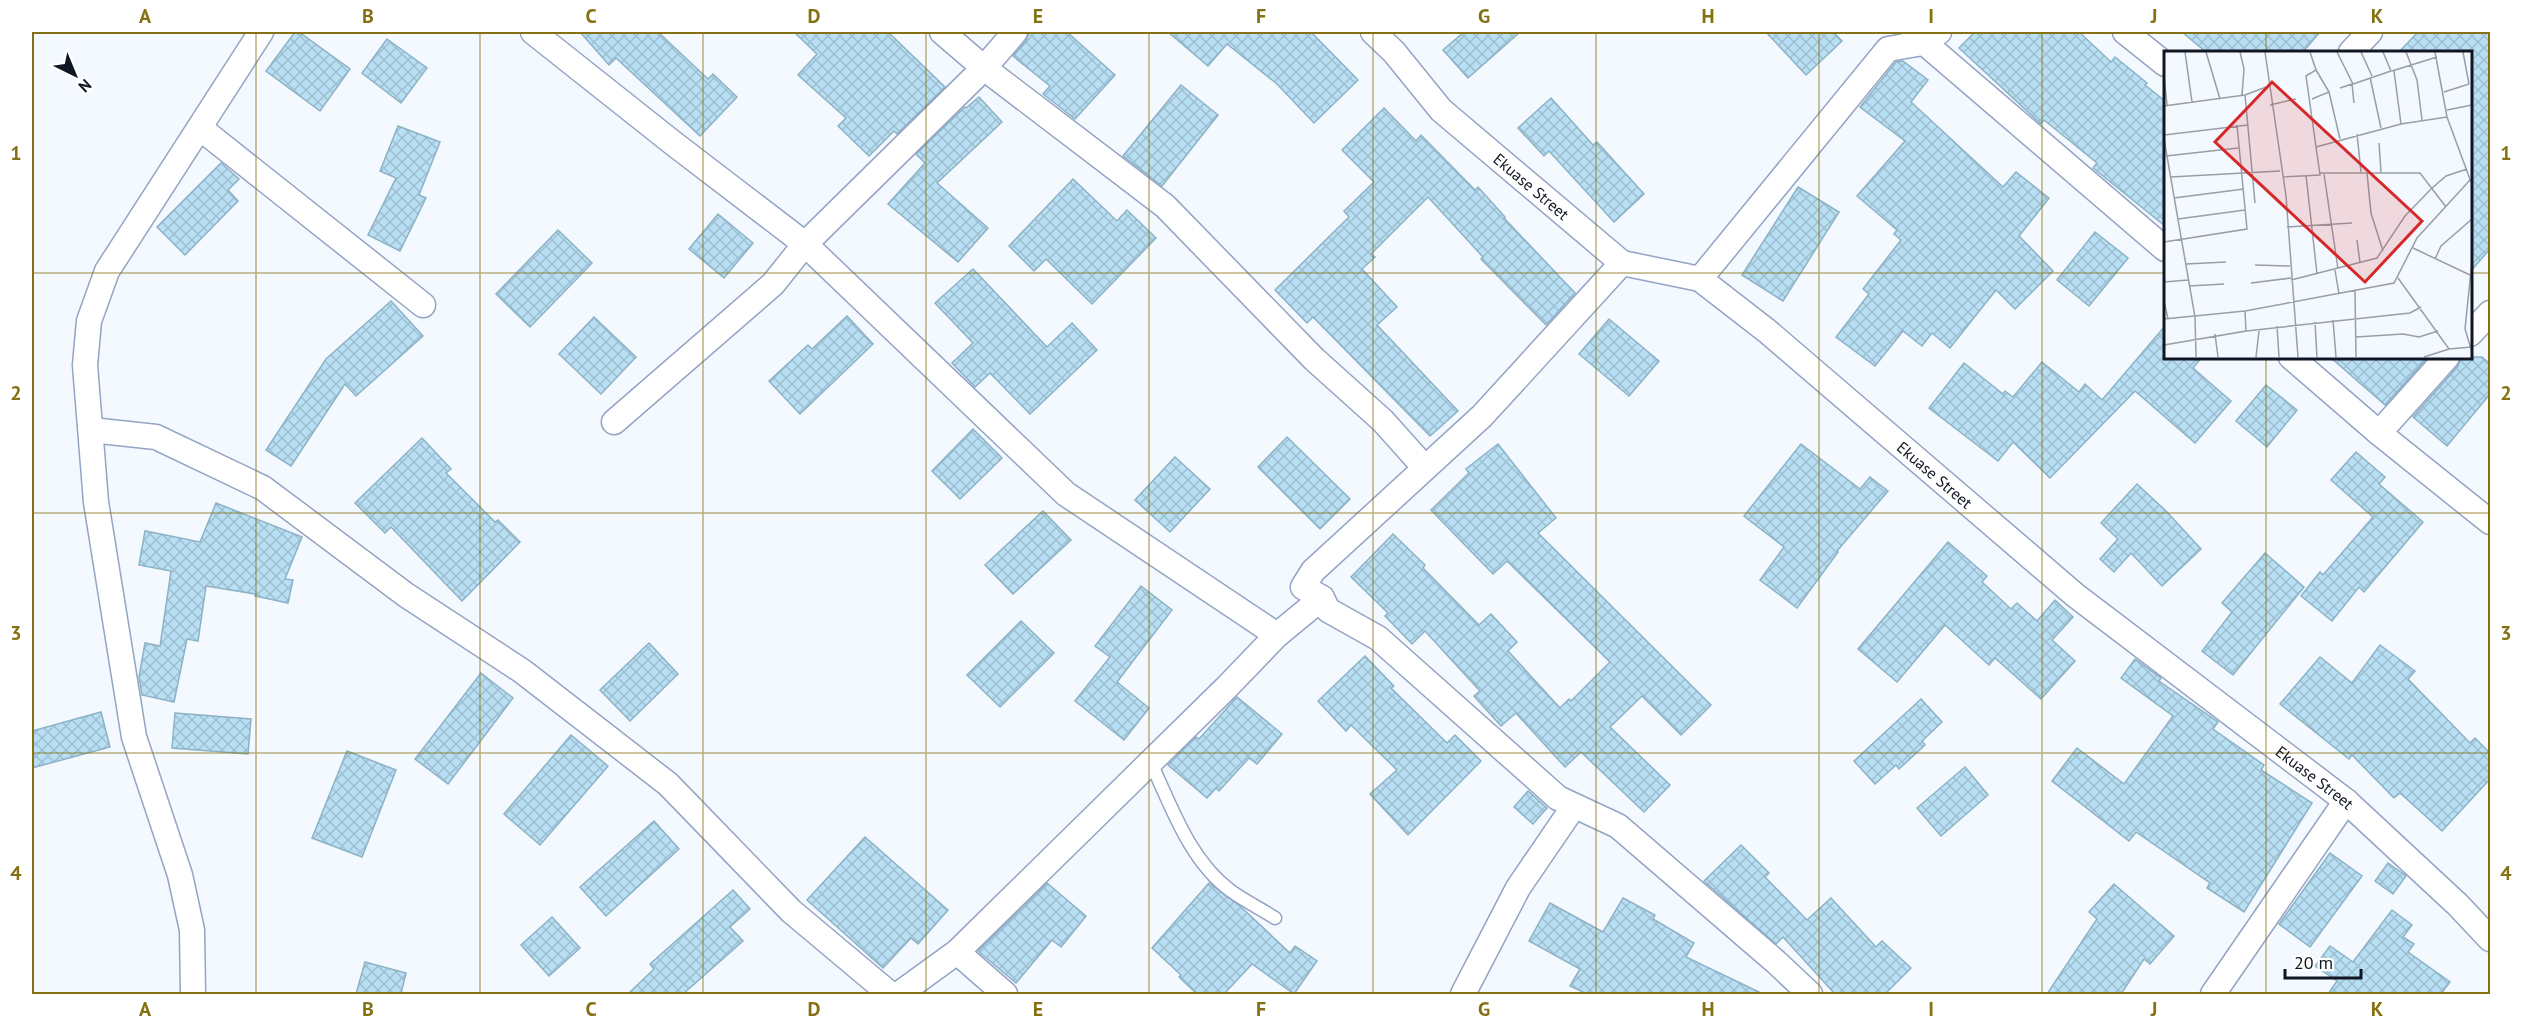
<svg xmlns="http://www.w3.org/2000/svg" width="2522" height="1026" font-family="'PT Sans',sans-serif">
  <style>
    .building { fill: url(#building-cross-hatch); stroke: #8cb2c6; stroke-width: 1.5 }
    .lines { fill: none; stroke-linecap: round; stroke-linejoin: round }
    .lane-casing { stroke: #94a4c4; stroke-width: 15 }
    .street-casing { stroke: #94a4c4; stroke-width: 27 }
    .lane { stroke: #fff; stroke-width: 12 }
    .street { stroke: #fff; stroke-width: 24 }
    .grid { fill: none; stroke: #867112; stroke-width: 1.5; stroke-opacity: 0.55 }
    .labels { text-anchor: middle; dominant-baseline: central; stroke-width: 6; stroke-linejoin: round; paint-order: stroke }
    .street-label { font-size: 16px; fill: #111722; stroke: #fff }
    .inset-road { fill: none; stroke: #999ea7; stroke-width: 1.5 }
    .view { fill: #d62828; fill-opacity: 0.15; stroke: #d62828; stroke-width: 3 }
    .inset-edge { fill: none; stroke: #111722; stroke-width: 3 }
    .neatline { fill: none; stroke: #867112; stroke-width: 2 }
    .grid-label { font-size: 20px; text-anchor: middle; font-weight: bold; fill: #867112 }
  </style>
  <defs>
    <pattern id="building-cross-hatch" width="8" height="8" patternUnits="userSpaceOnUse" patternTransform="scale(1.5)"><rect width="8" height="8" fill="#b8dff3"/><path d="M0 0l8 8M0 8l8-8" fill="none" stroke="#9dbfd0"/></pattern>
  </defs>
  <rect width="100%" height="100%" fill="#f4f8ff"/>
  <g class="building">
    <polygon points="295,32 299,32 350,69 320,111 266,71"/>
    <polygon points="580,32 658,32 708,79 713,74 737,97 700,136 616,58 609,65"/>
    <polygon points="794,32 888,32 945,87 897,134 894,131 869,156 838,126 846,118 798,75 817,54"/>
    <polygon points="1029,32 1067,32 1115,75 1075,119 1043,94 1050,86 1013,56 1026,41"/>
    <polygon points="1168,32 1311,32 1358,80 1314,123 1277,84 1227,44 1208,66"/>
    <polygon points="1464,32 1520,32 1468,78 1443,50"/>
    <polygon points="1766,32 1833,32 1842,41 1806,75"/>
    <polygon points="1975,32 2079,32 2111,62 2115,57 2147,83 2145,85 2165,101 2165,226 2093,168 2097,163 2044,120 2041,124 1959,48"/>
    <polygon points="2182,32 2320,32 2303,52 2206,52"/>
    <polygon points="2418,32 2490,32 2490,249 2469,273 2469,52 2399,52"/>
    <polygon points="387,39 427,68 401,103 362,73"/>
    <polygon points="1903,61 1928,80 1911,102 2003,187 2016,172 2049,198 2019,236 2053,271 2015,309 1996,290 1950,348 1932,333 1922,346 1903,331 1875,366 1836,337 1869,294 1863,289 1901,240 1894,234 1897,230 1857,196 1905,141 1860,107 1896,62"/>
    <polygon points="1181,85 1218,115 1162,186 1123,156"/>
    <polygon points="979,97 1002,122 937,183 988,228 958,262 888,204 925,163 916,154 965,107 966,108"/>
    <polygon points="1551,98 1593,145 1597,142 1644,194 1614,222 1549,151 1544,156 1518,128"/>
    <polygon points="1384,108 1416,141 1421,135 1475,190 1478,187 1505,217 1504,218 1575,293 1546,325 1481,259 1483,257 1428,197 1371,254 1375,257 1362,269 1397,307 1377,325 1458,411 1430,436 1313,317 1307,323 1275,290 1349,217 1344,211 1374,182 1342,150"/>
    <polygon points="398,126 440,142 419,195 426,198 400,251 368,235 396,178 380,171"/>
    <polygon points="221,163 239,179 228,190 238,201 185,255 157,227"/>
    <polygon points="1073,179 1117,221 1127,210 1156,238 1092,304 1046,259 1034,271 1009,246"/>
    <polygon points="1798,187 1839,212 1783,301 1742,275"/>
    <polygon points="718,214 753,243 724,278 689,249"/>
    <polygon points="558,230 592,263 530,327 496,294"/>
    <polygon points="2095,232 2128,258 2089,306 2057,280"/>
    <polygon points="973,269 1047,347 1072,323 1097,350 1030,414 990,373 975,387 952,363 973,343 935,303"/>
    <polygon points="391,301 423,336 356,396 345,384 291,466 266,450 326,359"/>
    <polygon points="847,316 873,344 800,414 769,381 808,345 812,349"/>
    <polygon points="594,317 636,357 601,394 559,354"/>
    <polygon points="1609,319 1659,361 1629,396 1579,354"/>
    <polygon points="2165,326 2165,357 2202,357 2193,368 2231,401 2195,443 2135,391 2050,478 2013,442 1998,461 1929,408 1964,363 2003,394 2005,391 2013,397 2042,362 2079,392 2085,384 2102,400"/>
    <polygon points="2330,357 2428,357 2385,405"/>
    <polygon points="2461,357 2482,357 2490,364 2490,394 2447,446 2413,417 2458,366"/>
    <polygon points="2266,385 2297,410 2267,447 2236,421"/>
    <polygon points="973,429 1002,458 960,499 932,471"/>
    <polygon points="1287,437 1350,499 1320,529 1258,467"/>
    <polygon points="422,438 451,469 446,473 495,522 498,520 520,542 462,601 391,527 385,533 355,503"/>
    <polygon points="1498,444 1556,518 1538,533 1711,705 1681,735 1642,696 1610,727 1670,785 1644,812 1581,752 1565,767 1516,713 1501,726 1474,696 1480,691 1425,631 1412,644 1385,616 1388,613 1351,577 1393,534 1425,565 1423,568 1479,625 1491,614 1517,642 1508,651 1560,708 1569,699 1571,701 1610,662 1507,561 1493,574 1431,510 1469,473 1466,469"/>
    <polygon points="1801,444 1860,489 1870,477 1888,491 1837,551 1838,552 1797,608 1760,580 1784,547 1744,516"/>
    <polygon points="2356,452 2385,477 2379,484 2423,522 2364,592 2359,587 2332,621 2301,596 2320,572 2323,575 2373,517 2331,480"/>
    <polygon points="1175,457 1210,489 1170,532 1135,500"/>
    <polygon points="2137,484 2167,512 2201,549 2162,586 2131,553 2114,572 2100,559 2118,539 2101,523"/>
    <polygon points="216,503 302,537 285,579 293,580 288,603 255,596 255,594 206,586 198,641 187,639 174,702 142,695 139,677 145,643 160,646 171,571 139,565 145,531 200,542"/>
    <polygon points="1043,511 1071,540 1013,594 985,565"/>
    <polygon points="1948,542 1987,576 1982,582 2011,609 2017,603 2037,621 2055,600 2073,617 2052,640 2075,661 2041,699 1995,658 1989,665 1945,625 1897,682 1858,649"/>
    <polygon points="2265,553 2304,587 2233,675 2202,651 2232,612 2222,603"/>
    <polygon points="1141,586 1172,610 1117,682 1149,708 1124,740 1075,701 1110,657 1095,646"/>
    <polygon points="1021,621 1054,653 1000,707 967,675"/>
    <polygon points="649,643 678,674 630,721 600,690"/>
    <polygon points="2380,645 2415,671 2408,679 2470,743 2475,738 2490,753 2490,779 2442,831 2400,793 2394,798 2352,755 2349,759 2280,704 2320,657 2352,683"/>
    <polygon points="1365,656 1394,686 1391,688 1447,743 1455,735 1481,761 1408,835 1370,794 1397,770 1351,725 1346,731 1318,701"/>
    <polygon points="2135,659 2161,678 2159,681 2218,722 2213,729 2264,765 2261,770 2312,803 2244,912 2207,888 2210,883 2136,832 2129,841 2052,781 2077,748 2124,784 2173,716 2121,678"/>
    <polygon points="481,673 513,698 448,784 415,759"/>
    <polygon points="1237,697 1282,734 1257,764 1249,758 1219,791 1216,788 1207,798 1168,765 1196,737 1199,739"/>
    <polygon points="1921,699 1942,722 1922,741 1925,745 1899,769 1896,765 1875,784 1854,761"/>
    <polygon points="101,712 110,747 32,768 32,731"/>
    <polygon points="175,713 251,719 248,754 172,748"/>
    <polygon points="571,735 608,766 540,845 504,814"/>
    <polygon points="347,751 396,770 362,857 312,838"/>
    <polygon points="1965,767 1988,795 1941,836 1917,808"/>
    <polygon points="1528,791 1547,808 1533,824 1514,807"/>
    <polygon points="654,821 679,849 606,916 580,887"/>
    <polygon points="865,837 948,910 918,944 911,938 883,968 807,900"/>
    <polygon points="1741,845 1769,873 1765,877 1807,920 1831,898 1876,947 1882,941 1911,968 1885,994 1835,994 1783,937 1776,944 1704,881"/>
    <polygon points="2330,853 2362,876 2310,947 2279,924"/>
    <polygon points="2388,863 2406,876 2393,894 2375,881"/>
    <polygon points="1047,883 1086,916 1061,947 1052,940 1016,983 978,951"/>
    <polygon points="1209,883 1241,907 1290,953 1295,946 1317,961 1294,994 1252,964 1224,994 1197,994 1179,977 1181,975 1152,948"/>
    <polygon points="2114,884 2174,936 2150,964 2144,959 2121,994 2047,994 2097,919 2089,912"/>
    <polygon points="733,890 750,909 730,927 743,941 683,994 628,994 654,969 650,964"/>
    <polygon points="1623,898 1655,915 1653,919 1694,943 1686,957 1763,994 1587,994 1570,986 1580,969 1529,941 1550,903 1603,932"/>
    <polygon points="2392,910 2412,925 2403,937 2414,944 2408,952 2450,982 2441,994 2328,994 2337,981 2315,966 2330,946 2353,962"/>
    <polygon points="552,917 580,948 549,976 521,945"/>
    <polygon points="365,962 406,973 401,994 356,994"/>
  </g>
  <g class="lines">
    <g class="lane-casing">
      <path id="lane" d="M 1151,763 C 1172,808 1190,861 1231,891 C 1245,901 1261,909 1275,918"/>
    </g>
    <g class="street-casing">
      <g id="street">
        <polyline points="533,32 673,143 805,244 1066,494 1277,635"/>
        <polyline points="942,32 984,68 1165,206 1314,359 1383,421 1425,468"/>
        <path id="s1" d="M 1373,32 L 1394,52 L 1441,110 L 1622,263 L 1700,279 L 1767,331 L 2075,595 L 2346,801 L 2458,905 L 2490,939"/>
        <polyline points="2125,32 2165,64"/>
        <polyline points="1913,33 2165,249"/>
        <polyline points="2351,52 2370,32"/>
        <polyline points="200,128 423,305"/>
        <polyline points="1622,263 1482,416 1313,571 1303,587 1322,598 1328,610 1378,638 1558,798 1618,826 1776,962 1810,994"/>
        <polyline points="1700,279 1888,49 1923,43 1939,32"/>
        <polyline points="2470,334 2490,313"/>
        <polyline points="2291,357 2379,433 2490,522"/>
        <polyline points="614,422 773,284 805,244 984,68 1015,32"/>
        <polyline points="91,430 156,437 263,488 406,595 522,671 668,784 791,911 890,994"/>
        <polyline points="2379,433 2447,357"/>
        <polyline points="957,952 1005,994"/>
        <polyline points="193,994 192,930 180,875 134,737 96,502 85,365 89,321 107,271 261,32"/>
        <polyline points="899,994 957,952 1226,688 1277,635 1322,598"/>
        <polyline points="1463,994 1518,888 1574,806"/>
        <polyline points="2213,994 2346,801"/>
      </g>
    </g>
    <use href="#lane" class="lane"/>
    <use href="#street" class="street"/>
  </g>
  <path class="grid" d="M 256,32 L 256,994M 480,32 L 480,994M 703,32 L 703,994M 926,32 L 926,994M 1149,32 L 1149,994M 1373,32 L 1373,994M 1596,32 L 1596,994M 1819,32 L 1819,994M 2042,32 L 2042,994M 2266,32 L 2266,52M 32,273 L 2165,273M 2470,273 L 2490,273M 2266,357 L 2266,994M 32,513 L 2490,513M 32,753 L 2490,753"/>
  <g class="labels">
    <g class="street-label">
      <text stroke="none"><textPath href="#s1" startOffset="222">Ekuase Street</textPath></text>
      <text stroke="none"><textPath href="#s1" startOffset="726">Ekuase Street</textPath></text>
      <text stroke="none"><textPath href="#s1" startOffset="1212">Ekuase Street</textPath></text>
    </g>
  </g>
  <g transform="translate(2164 51)">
    <rect width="308" height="308" fill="#f4f8ff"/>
    <path class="inset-road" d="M 21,1 L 28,51M 42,1 L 56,48M 76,1 L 80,18 L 78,44M 101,1 L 122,145 L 134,306M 173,1 L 189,33 L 227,20 L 219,1M 197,1 L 208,25M 242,1 L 253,29 L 258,69M 271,1 L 283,66 L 307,131M 299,1 L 305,33M 228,20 L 273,6M 230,20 L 237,73M 0,25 L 3,54M 206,26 L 217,77M 176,37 L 188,33 L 190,52M 165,41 L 176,88M 280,41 L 305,33M 81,44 L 91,152M 148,48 L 165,41 L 152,19M 106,54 L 132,48M 0,55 L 81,44 L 105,35M 283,59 L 308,54M 193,83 L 197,121M 0,84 L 84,74M 0,88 L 31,266 L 32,306M 215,92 L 217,121M 152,96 L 237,73 L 283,66M 2,105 L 74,97M 156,122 L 256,122 L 282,156M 203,122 L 207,162 L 219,200M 160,123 L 174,218M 142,124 L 153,223M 7,126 L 116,120M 119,126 L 156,124 L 142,25 L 152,19 L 146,1M 10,147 L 80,138M 14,168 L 81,159M 123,176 L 188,172M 193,189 L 196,212M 0,191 L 83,178 L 73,74M 249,197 L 306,224M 271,208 L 277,195 L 308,168M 308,210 L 301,278 L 308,301M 22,213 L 62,211M 91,214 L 126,215M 171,219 L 175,243M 234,227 L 285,298 L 308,296M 127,229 L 213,207 L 241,165 L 267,138 L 282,125 L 303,118M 0,231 L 24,229M 87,232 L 127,227M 25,235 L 60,233M 191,239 L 192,306M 0,250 L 4,268M 0,268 L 81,260 L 230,232 L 253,187 L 306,129M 169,269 L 172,306M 151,271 L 153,306M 113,275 L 115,306M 82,280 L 246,262 L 257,256M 51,283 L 54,306M 192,286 L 239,283 L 255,286 L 274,280M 0,294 L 82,280 L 81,260M 92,306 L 95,280M 260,306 L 285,298"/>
    <path class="view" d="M 108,31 L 258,170 L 201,231 L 51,91 Z"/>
    <rect width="308" height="308" class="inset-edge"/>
  </g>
  <rect width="2522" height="1026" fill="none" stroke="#ffffff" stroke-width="66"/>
  <g transform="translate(75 75) rotate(137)" stroke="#ffffff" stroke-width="4.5" paint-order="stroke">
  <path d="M0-4.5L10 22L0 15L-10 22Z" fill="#111722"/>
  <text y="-9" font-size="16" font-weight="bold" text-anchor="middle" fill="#111722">N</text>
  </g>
  <path d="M2285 969v9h76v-9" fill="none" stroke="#111722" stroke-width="3"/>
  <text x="2294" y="969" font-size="18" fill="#111722" stroke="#ffffff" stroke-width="4.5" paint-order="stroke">20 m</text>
  <rect x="33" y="33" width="2456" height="960" class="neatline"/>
  <g class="grid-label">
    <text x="145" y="23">A</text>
    <text x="368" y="23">B</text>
    <text x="591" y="23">C</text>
    <text x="814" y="23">D</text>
    <text x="1038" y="23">E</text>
    <text x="1261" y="23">F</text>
    <text x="1484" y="23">G</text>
    <text x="1708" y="23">H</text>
    <text x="1931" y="23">I</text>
    <text x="2154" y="23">J</text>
    <text x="2377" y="23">K</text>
    <text x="16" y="160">1</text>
    <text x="2506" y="160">1</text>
    <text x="16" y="400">2</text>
    <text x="2506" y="400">2</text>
    <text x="16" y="640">3</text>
    <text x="2506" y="640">3</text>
    <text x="16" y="880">4</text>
    <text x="2506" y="880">4</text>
    <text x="145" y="1016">A</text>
    <text x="368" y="1016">B</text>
    <text x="591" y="1016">C</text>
    <text x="814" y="1016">D</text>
    <text x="1038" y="1016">E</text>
    <text x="1261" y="1016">F</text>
    <text x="1484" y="1016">G</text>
    <text x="1708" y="1016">H</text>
    <text x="1931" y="1016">I</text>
    <text x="2154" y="1016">J</text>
    <text x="2377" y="1016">K</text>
  </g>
</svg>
